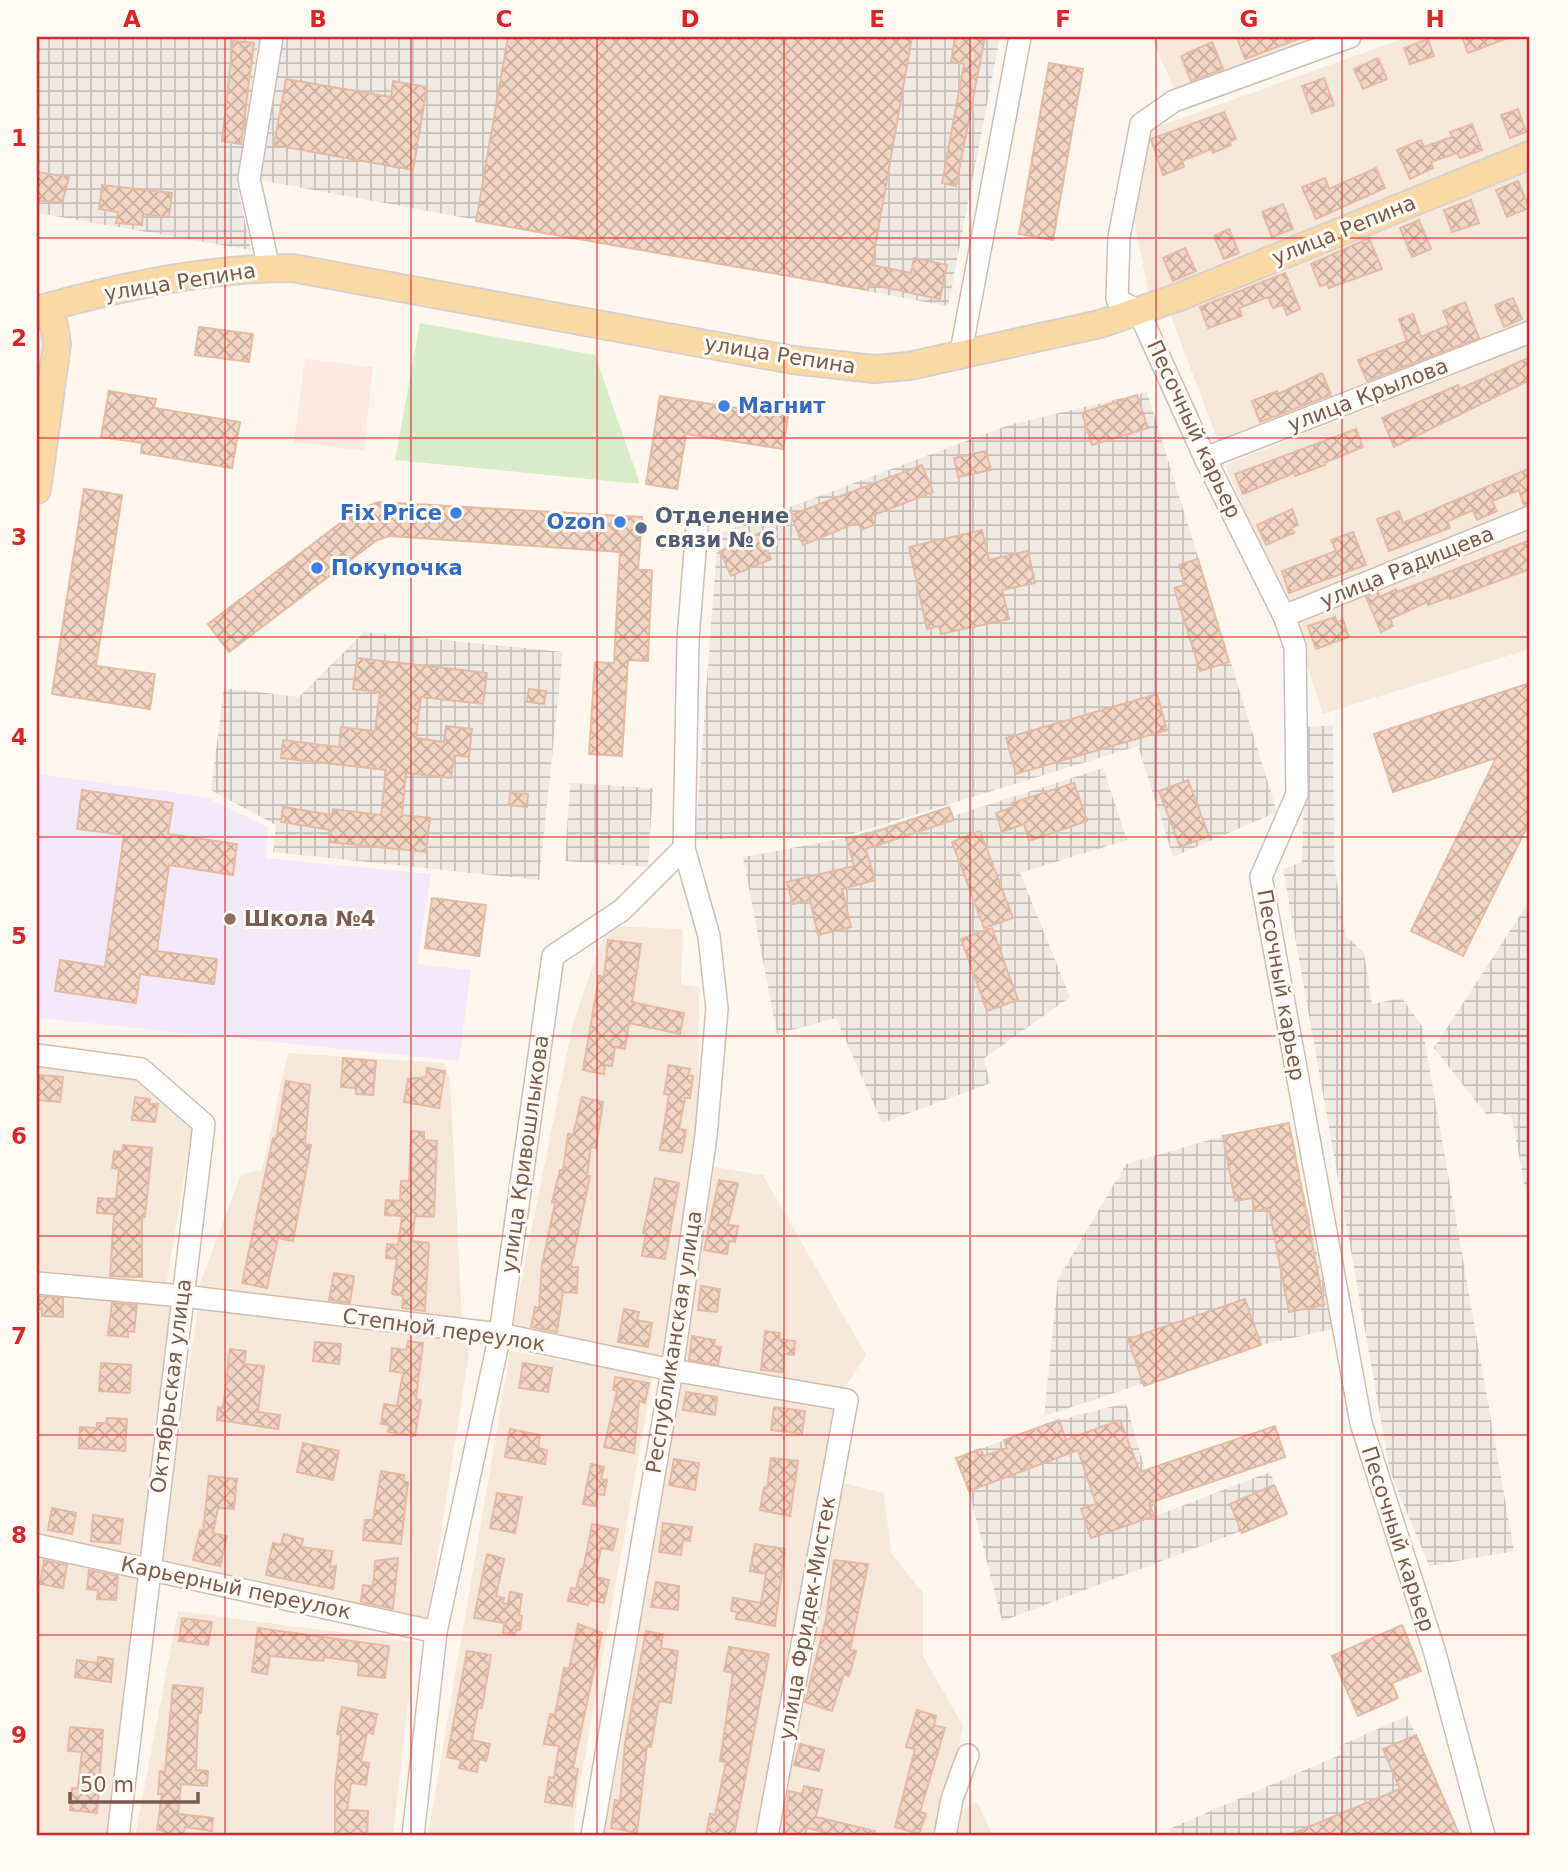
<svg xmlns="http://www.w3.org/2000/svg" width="1567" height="1873" font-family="'DejaVu Sans',sans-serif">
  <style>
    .residential { fill: #f5e8da }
    .commercial { fill: #fde8e0 }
    .industrial { fill: url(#industrial-grid) }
    .education { fill: #f3e8fa }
    .park { fill: #d8ecc9 }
    .building { fill: url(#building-cross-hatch); stroke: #e6bba3; stroke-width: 2 }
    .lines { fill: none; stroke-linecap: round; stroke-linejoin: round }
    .minor-casing { stroke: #d1beb0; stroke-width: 24 }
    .major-casing { stroke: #dad1cd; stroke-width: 30 }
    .minor { stroke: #fff; stroke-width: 21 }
    .major { stroke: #fbd9a5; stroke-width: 26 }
    .grid { fill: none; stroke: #d62828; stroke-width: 2; stroke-opacity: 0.55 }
    .shop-dot { fill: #3f7fe0; stroke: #fffaf3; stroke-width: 2.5 }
    .service-dot { fill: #5c6f8a; stroke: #fffaf3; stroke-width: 2.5 }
    .education-dot { fill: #8d6e63; stroke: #fffaf3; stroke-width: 2.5 }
    .labels { text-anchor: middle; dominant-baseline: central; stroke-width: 6; stroke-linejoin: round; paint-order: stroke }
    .street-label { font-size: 21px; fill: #7a5c4d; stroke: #fffaf3 }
    .shop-label { font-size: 21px; font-weight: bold; fill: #366cbe; stroke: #fffaf3; text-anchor: start }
    .service-label { font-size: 21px; font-weight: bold; fill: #4e5e75; stroke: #fffaf3; text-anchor: start }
    .education-label { font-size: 21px; font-weight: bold; fill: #785e54; stroke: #fffaf3; text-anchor: start }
    .neatline { fill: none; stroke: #d62828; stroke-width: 2.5 }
    .grid-label { font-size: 23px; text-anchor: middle; font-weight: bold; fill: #d62828 }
  </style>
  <defs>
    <pattern id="industrial-grid" width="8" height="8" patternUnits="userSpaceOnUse" patternTransform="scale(1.75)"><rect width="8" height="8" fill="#efe9e4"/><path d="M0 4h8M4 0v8" fill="none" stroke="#c7c0bb"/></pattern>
    <pattern id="building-cross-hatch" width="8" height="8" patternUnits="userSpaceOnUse" patternTransform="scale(1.75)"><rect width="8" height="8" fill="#f3d5c3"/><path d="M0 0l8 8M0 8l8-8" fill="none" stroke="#cab0a1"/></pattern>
  </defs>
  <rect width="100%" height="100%" fill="#fdf6ec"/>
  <g class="residential">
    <polygon points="1151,37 1331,37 1177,95"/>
    <polygon points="1408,37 1530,37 1530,145 1150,299 1132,210 1148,130"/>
    <polygon points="1530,158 1530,326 1220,446 1168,309"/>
    <polygon points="1530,345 1530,507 1287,604 1225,465"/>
    <polygon points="1530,524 1530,649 1323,714 1292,620"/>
    <polygon points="607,926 683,929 681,984 699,987 698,1133 667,1363 511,1331 573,1023"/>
    <polygon points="288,1053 443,1063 450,1079 462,1322 198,1289 241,1174 262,1170"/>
    <polygon points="37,1064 137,1075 193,1122 166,1287 37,1278"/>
    <polygon points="714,1167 763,1175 866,1355 843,1391 682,1363"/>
    <polygon points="37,1287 176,1302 143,1560 37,1537"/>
    <polygon points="198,1308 471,1340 427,1623 159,1563"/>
    <polygon points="510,1351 653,1376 577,1800 573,1836 428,1836"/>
    <polygon points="677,1377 836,1405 755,1836 600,1836"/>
    <polygon points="839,1482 884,1493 891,1553 923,1593 923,1656 963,1726 939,1836 775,1836"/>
    <polygon points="37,1552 139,1574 110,1836 37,1836"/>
    <polygon points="178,1611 415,1642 393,1836 135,1836"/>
    <polygon points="977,1802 993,1836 948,1836 951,1817"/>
  </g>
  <polygon class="commercial" points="305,359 373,367 364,451 294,442"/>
  <g class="industrial">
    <polygon points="37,37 259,37 237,184 251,250 37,213"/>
    <polygon points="278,37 1000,37 948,306 259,180"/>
    <polygon points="1147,392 1277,812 1173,857 1138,746 852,834 695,840 718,534 1009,425"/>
    <polygon points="364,632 563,652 539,880 273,852 276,825 211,790 224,688 299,697"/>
    <polygon points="1333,725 1334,864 1345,935 1364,953 1372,1004 1402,998 1422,1026 1514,1551 1429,1566 1390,1471 1283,869 1302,862 1306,727"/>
    <polygon points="1103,768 1127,840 1020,873 1070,997 983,1059 991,1083 882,1123 836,1018 777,1034 743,857 846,838 949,807 954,819 956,815"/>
    <polygon points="570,783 653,788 648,867 565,861"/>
    <polygon points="1530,900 1530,1214 1512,1118 1501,1113 1486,1114 1434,1048"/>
    <polygon points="1289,1123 1333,1329 1261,1345 1044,1416 1058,1279 1126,1164 1223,1136"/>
    <polygon points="1126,1403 1158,1515 1270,1472 1287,1514 1002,1621 969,1491 956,1458 1059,1420"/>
    <polygon points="1407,1716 1416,1735 1400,1825 1373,1836 1173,1836 1169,1829 1342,1754 1339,1746"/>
  </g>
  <polygon class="education" points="38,774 206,797 268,827 266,858 431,874 417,964 471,970 459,1061 37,1018"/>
  <polygon class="park" points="420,323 595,355 640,484 395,460"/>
  <g class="building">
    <polygon points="508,37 912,37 872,265 911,273 914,258 947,265 940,299 869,284 868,290 476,221"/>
    <polygon points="955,37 985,37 956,186 942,183 964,64 951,62"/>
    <polygon points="1237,37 1300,37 1301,38 1245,59"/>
    <polygon points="1462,37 1507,37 1508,38 1468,53"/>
    <polygon points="1428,39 1434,56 1410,64 1404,48"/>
    <polygon points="233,41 254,43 241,144 222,141"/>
    <polygon points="1212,42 1223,69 1191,81 1181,56"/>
    <polygon points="1378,58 1387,79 1363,89 1354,69"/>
    <polygon points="1049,63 1083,69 1053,240 1019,234"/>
    <polygon points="1324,78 1334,105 1312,113 1302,86"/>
    <polygon points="286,79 391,97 393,81 427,87 413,170 274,145"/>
    <polygon points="1518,109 1526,132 1510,138 1501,115"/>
    <polygon points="1224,112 1236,139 1229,142 1231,145 1213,153 1211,149 1182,161 1184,167 1163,175 1151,139"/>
    <polygon points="1472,124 1482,150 1460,158 1457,153 1431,162 1433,168 1410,179 1397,150 1421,140 1424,147 1452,137 1450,132"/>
    <polygon points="1376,168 1385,188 1316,219 1302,187 1325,178 1329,189"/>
    <polygon points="37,172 69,177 62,203 37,200"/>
    <polygon points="1518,181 1529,208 1507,217 1496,190"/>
    <polygon points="102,185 172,193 169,217 143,214 142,225 116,223 118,212 99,209"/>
    <polygon points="1471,200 1479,223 1452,232 1444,210"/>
    <polygon points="1283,204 1293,229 1272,237 1262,212"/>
    <polygon points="1419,220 1431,249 1412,257 1400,228"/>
    <polygon points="1229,229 1239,253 1224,259 1214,236"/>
    <polygon points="1369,238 1382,269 1329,288 1327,284 1320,286 1311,264"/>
    <polygon points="1185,248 1196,271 1173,281 1163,258"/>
    <polygon points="1285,273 1300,309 1287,315 1283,305 1273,308 1268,297 1239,308 1242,316 1208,328 1200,307"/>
    <polygon points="1513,298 1522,319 1504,327 1495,305"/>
    <polygon points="1465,302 1479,338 1367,381 1358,360 1407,341 1399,319 1413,314 1421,337 1449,325 1443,311"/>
    <polygon points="199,327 253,334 249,362 195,355"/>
    <polygon points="1530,357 1530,380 1394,447 1382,418 1458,385 1460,389"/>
    <polygon points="1322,373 1331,395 1260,422 1252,401 1277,391 1278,394"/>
    <polygon points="109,391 156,399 154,408 240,422 232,468 141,453 142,443 101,437"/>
    <polygon points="1137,395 1148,428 1092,445 1082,413"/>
    <polygon points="660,396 788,416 783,449 686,434 677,489 646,484"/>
    <polygon points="1356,429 1363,447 1324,463 1325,465 1295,476 1294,473 1243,494 1235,474"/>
    <polygon points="986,451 991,470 958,477 954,458"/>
    <polygon points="922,465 933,492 871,516 874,525 861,530 858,522 803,545 791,515"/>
    <polygon points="1530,468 1530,504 1524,505 1519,490 1492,501 1497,511 1477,520 1473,510 1448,521 1450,528 1389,551 1377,519 1399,511 1403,523"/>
    <polygon points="84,489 122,495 96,666 155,674 150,709 52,694"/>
    <polygon points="378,502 642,517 638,570 652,570 648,661 628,660 622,756 589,754 595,662 614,663 620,552 390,536 377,540 229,652 208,624 356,511"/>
    <polygon points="1292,509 1298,525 1291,528 1294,533 1266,545 1257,525"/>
    <polygon points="982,530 989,560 1028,551 1035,583 1002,590 1009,619 941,634 939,626 927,629 909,547"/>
    <polygon points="1353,532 1366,565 1289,593 1282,571 1336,551 1331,540"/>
    <polygon points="760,533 771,559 731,576 720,551"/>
    <polygon points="1530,540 1530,569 1450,599 1449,597 1428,605 1427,602 1390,619 1393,626 1381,632 1366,597 1378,592 1380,597 1396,589 1397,592"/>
    <polygon points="1198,559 1229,662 1200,671 1174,588 1185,585 1179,565"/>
    <polygon points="1335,617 1337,622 1343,620 1349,637 1316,649 1308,626"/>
    <polygon points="357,658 487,673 483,704 421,697 416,738 444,742 446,726 472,729 469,757 454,755 451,778 406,773 402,815 430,818 426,852 330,842 331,830 281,822 283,807 332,815 333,809 381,815 386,770 281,758 283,740 339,747 341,727 375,731 380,692 353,689"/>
    <polygon points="1530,683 1530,821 1463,956 1411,931 1496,758 1393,792 1374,734"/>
    <polygon points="529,689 546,691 544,704 527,702"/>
    <polygon points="1157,694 1167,730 1016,774 1006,738"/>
    <polygon points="1188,780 1209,836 1180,847 1159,791"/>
    <polygon points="1074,783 1087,821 1029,841 1024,824 1002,832 996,813 1013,807 1012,803"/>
    <polygon points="82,790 173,803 168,834 237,844 233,875 169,865 157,951 217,959 214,984 140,974 136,1003 55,991 60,960 105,967 124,835 77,829"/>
    <polygon points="510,793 528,794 527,807 509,805"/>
    <polygon points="949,807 954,820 866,849 875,880 842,889 851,927 818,935 810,900 793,904 787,882 854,866 846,838 863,836"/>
    <polygon points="980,831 1013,918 984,928 952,842"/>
    <polygon points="432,898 486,905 479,956 425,948"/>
    <polygon points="992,928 1018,1000 987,1011 961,939"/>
    <polygon points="608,940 641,944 632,1002 684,1013 680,1034 629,1023 625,1049 615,1047 612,1066 605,1065 604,1074 583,1070 599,976 604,977"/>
    <polygon points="343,1058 376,1061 373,1095 356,1094 356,1088 341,1087"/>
    <polygon points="669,1065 690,1069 688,1075 693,1076 690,1098 685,1098 679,1129 686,1130 682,1153 660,1150 669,1095 664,1094"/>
    <polygon points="427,1068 445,1071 439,1108 404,1102 408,1079 426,1077"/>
    <polygon points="40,1075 63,1077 60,1102 37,1100"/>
    <polygon points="286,1081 310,1085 305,1144 311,1145 293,1241 278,1238 267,1288 242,1283 273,1138 276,1139"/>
    <polygon points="135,1097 150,1099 149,1104 158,1104 155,1122 132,1120"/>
    <polygon points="582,1097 603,1102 596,1148 591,1147 587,1176 590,1176 571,1267 578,1267 577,1293 563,1292 557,1332 531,1327 535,1307 539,1308 542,1265 555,1203 552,1202 560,1170 563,1170 568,1134 573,1135"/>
    <polygon points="1289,1123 1324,1305 1289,1312 1269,1208 1255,1211 1252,1198 1235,1201 1223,1136"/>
    <polygon points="411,1131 424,1132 424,1140 437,1141 434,1217 415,1216 412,1241 429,1243 425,1311 402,1308 403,1296 392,1294 397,1259 386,1258 387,1244 398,1245 402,1216 385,1215 386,1200 400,1201 401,1181 409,1181"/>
    <polygon points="123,1145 152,1148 145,1217 142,1217 142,1277 110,1276 114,1214 97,1213 98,1198 116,1199 119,1169 112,1168 114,1151 122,1152"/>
    <polygon points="655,1178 679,1183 665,1259 642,1256 646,1233 643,1233"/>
    <polygon points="719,1180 738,1183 728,1225 738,1226 735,1242 729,1241 727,1254 704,1250"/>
    <polygon points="334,1273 354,1276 350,1303 329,1300"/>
    <polygon points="701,1286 720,1289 717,1312 698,1310"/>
    <polygon points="37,1296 63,1298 63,1317 42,1316 42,1309 37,1309"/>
    <polygon points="1245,1299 1261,1345 1144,1386 1128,1339"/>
    <polygon points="112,1303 137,1305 134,1332 128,1331 128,1337 108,1335"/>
    <polygon points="624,1309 639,1312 637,1320 652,1323 648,1347 618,1342"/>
    <polygon points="765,1331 780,1333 779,1339 795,1341 794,1355 784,1354 783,1372 761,1370"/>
    <polygon points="692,1336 715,1340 714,1346 721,1347 718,1365 689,1360"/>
    <polygon points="408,1341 423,1343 416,1399 421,1400 415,1436 388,1432 389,1425 381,1424 384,1404 397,1406 403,1373 390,1371 392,1348 406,1350"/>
    <polygon points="315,1342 341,1344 339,1364 313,1361"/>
    <polygon points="230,1349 246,1351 244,1364 264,1366 258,1412 280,1415 278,1429 217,1420 218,1407 223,1408"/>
    <polygon points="101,1363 131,1365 130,1393 99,1391"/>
    <polygon points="523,1363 552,1368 548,1392 519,1388"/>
    <polygon points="615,1377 649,1383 645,1403 639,1401 634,1453 604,1447 617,1391 613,1390"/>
    <polygon points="686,1392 717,1397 715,1415 683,1410"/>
    <polygon points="774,1407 805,1411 802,1434 771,1430"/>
    <polygon points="107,1418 127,1419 125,1451 79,1448 80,1427 97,1428 97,1423 106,1423"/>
    <polygon points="1059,1420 1066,1440 1120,1420 1140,1472 1275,1426 1285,1457 1149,1503 1154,1516 1091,1538 1081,1509 1096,1504 1078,1450 969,1491 956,1458 980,1449 984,1456 1007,1448 1004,1440"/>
    <polygon points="510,1429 540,1435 538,1448 547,1450 545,1464 505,1457"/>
    <polygon points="303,1443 339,1451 333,1480 297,1472"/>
    <polygon points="771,1458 798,1461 790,1516 760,1510 764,1487 767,1488"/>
    <polygon points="674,1459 699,1463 695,1490 669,1485"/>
    <polygon points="591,1464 604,1467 601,1479 607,1480 604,1495 598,1494 595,1506 583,1504"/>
    <polygon points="381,1471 404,1475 403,1481 408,1482 401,1544 363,1540 365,1520 373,1520"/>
    <polygon points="209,1476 237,1479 234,1509 218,1508 213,1533 227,1536 220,1566 193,1560 200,1530 203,1531"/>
    <polygon points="1274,1485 1287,1514 1242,1533 1230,1504"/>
    <polygon points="497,1493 522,1497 515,1533 490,1528"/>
    <polygon points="52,1508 76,1513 72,1534 48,1530"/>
    <polygon points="93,1515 123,1519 120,1544 91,1541"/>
    <polygon points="663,1523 692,1527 690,1541 683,1540 681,1555 659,1552"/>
    <polygon points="592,1524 618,1529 613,1550 601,1548 595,1577 609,1580 604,1603 590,1600 588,1605 568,1601 571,1588 576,1589 581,1569 583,1570"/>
    <polygon points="284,1534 303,1539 301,1547 332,1551 330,1567 336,1566 333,1589 266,1575 273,1543 281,1545"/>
    <polygon points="755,1544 785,1549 775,1626 736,1619 737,1612 731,1611 733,1598 761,1603 766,1574 750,1571"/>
    <polygon points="487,1554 504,1559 496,1596 504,1598 503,1603 508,1604 510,1592 522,1594 519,1615 522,1616 520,1630 516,1630 515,1635 503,1633 504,1623 474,1618"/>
    <polygon points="398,1558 393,1609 361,1602 363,1585 373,1586 375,1561"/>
    <polygon points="44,1560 67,1565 63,1588 40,1584"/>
    <polygon points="834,1560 868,1564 850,1650 856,1651 849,1676 844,1674 832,1711 805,1702 826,1619"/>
    <polygon points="89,1570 118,1576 116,1600 97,1599 98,1590 87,1589"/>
    <polygon points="656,1582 679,1586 678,1610 651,1607"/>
    <polygon points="182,1618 212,1622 208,1645 179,1641"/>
    <polygon points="578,1624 602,1633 573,1768 578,1769 572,1806 545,1802 549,1777 554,1778 559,1746 544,1744 550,1714 555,1715 564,1668 569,1669"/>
    <polygon points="1402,1625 1421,1671 1392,1683 1398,1698 1358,1716 1332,1656"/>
    <polygon points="258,1628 389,1646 385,1678 358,1675 359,1662 324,1657 323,1661 270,1656 267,1674 252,1672"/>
    <polygon points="646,1631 663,1634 661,1648 678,1651 671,1703 659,1701 651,1747 647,1746 637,1833 611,1828 615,1800 620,1801 625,1743"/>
    <polygon points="729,1647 769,1654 734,1836 706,1836 710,1814 715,1815 726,1762 720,1761 733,1673 724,1671"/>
    <polygon points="467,1651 491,1655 482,1708 478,1708 472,1740 490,1744 486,1761 479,1759 477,1772 459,1768 461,1760 447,1757"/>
    <polygon points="98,1657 113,1659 111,1682 75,1677 77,1660 98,1663"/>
    <polygon points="173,1685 203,1688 201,1713 198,1713 196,1770 208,1771 207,1786 181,1784 178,1814 213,1818 212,1831 185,1827 183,1836 164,1836 164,1831 157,1830 162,1794 158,1794 160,1771 165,1772"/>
    <polygon points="342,1707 377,1714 373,1734 367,1732 361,1762 369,1763 366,1785 351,1783 347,1810 368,1811 367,1836 335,1836 335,1785 341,1735 337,1734"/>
    <polygon points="917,1710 936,1716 934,1725 945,1728 920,1812 926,1814 919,1834 895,1827 915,1749 906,1747"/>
    <polygon points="70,1727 103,1730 97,1813 70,1810 72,1788 78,1788 82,1752 68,1751"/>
    <polygon points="1416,1735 1460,1836 1287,1836 1400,1789 1383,1749"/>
    <polygon points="800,1744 824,1750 819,1771 794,1765"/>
    <polygon points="804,1786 822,1790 816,1817 875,1831 874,1836 839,1836 807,1828 805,1836 783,1836 789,1791 802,1794"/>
  </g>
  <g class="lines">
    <g class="minor-casing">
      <g id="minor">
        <polyline points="1350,37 1174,101 1141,124 1119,237 1117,299 1139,312 1205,458 1284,616 1295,647 1297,794 1261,877 1361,1423 1435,1653 1484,1836"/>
        <polyline points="269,268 249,179 272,37"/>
        <polyline points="960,357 1020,37"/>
        <polyline points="1205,458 1530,332"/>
        <polyline points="1284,616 1530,517"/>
        <polyline points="37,1055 141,1069 204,1124 118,1836"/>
        <polyline points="37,1283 183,1296 500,1334 672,1370 847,1400 767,1836"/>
        <polyline points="37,1545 436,1632"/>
        <polyline points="413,1836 436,1632 500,1334 553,956 622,910 684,848 688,640 697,526"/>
        <polyline points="592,1836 672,1370 706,1136 717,1009 709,936 684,848"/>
        <polyline points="945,1836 952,1799 968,1755"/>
      </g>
    </g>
    <g class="major-casing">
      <g id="major">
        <path d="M 37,310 C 120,287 205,268 292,268 L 793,360 L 874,369 L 909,366 L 1100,324 L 1179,297 L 1530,155"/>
        <polyline points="37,490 57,344 54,325 45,308"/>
      </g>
    </g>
    <use href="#minor" class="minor"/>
    <use href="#major" class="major"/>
  </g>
  <path class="grid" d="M 225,37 L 225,1836M 411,37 L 411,1836M 597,37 L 597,1836M 784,37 L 784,1836M 970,37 L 970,1836M 1156,37 L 1156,1836M 1342,37 L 1342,1836M 37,238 L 1530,238M 37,438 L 1530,438M 37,637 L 1530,637M 37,837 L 1530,837M 37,1036 L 1530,1036M 37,1236 L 1530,1236M 37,1435 L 1530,1435M 37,1635 L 1530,1635"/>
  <g class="shop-dot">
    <circle cx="724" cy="406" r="7"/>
    <circle cx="456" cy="513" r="7"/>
    <circle cx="620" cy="522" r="7"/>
    <circle cx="317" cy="568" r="7"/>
  </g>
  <circle class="service-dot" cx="641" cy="528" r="7"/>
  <circle class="education-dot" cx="230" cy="919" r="7"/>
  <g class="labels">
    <g class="street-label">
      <text transform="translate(1344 230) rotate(-22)">улица Репина</text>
      <text transform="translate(180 282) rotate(-9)">улица Репина</text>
      <text transform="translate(780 355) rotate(9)">улица Репина</text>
      <text transform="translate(1368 395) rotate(-21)">улица Крылова</text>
      <text transform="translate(1194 429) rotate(65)">Песочный карьер</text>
      <text transform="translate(1407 567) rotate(-22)">улица Радищева</text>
      <text transform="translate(1281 985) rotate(80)">Песочный карьер</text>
      <text transform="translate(525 1154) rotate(-82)">улица Кривошлыкова</text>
      <text transform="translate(444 1330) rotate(8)">Степной переулок</text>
      <text transform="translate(674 1342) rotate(-81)">Республиканская улица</text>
      <text transform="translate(171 1386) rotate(-83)">Октябрьская улица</text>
      <text transform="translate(1398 1539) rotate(72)">Песочный карьер</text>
      <text transform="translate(236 1588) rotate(12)">Карьерный переулок</text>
      <text transform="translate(807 1618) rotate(-80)">улица Фридек-Мистек</text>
    </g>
    <g class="shop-label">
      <text x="738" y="406">Магнит</text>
      <text x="442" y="513" text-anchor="end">Fix Price</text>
      <text x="606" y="522" text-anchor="end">Ozon</text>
      <text x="331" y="568">Покупочка</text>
    </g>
    <g class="service-label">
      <text x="655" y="516">Отделение<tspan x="655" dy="24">связи № 6</tspan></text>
    </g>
    <g class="education-label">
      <text x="244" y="919">Школа №4</text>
    </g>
  </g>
  <rect width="1567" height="1873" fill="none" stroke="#fffaf3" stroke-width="77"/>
  <path d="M70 1792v10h128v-10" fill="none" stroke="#7a5c4d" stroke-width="3.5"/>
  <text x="80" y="1792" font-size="21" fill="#7a5c4d" stroke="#fffaf3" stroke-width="5" paint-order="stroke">50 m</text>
  <rect x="38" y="38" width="1490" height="1796" class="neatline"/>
  <g class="grid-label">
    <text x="132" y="27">A</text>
    <text x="318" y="27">B</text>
    <text x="504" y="27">C</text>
    <text x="690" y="27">D</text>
    <text x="877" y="27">E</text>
    <text x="1063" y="27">F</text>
    <text x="1249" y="27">G</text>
    <text x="1435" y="27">H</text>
    <text x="19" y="146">1</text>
    <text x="19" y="346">2</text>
    <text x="19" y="545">3</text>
    <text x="19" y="745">4</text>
    <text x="19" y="944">5</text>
    <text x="19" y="1144">6</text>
    <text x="19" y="1344">7</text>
    <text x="19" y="1543">8</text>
    <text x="19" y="1743">9</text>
  </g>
</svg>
